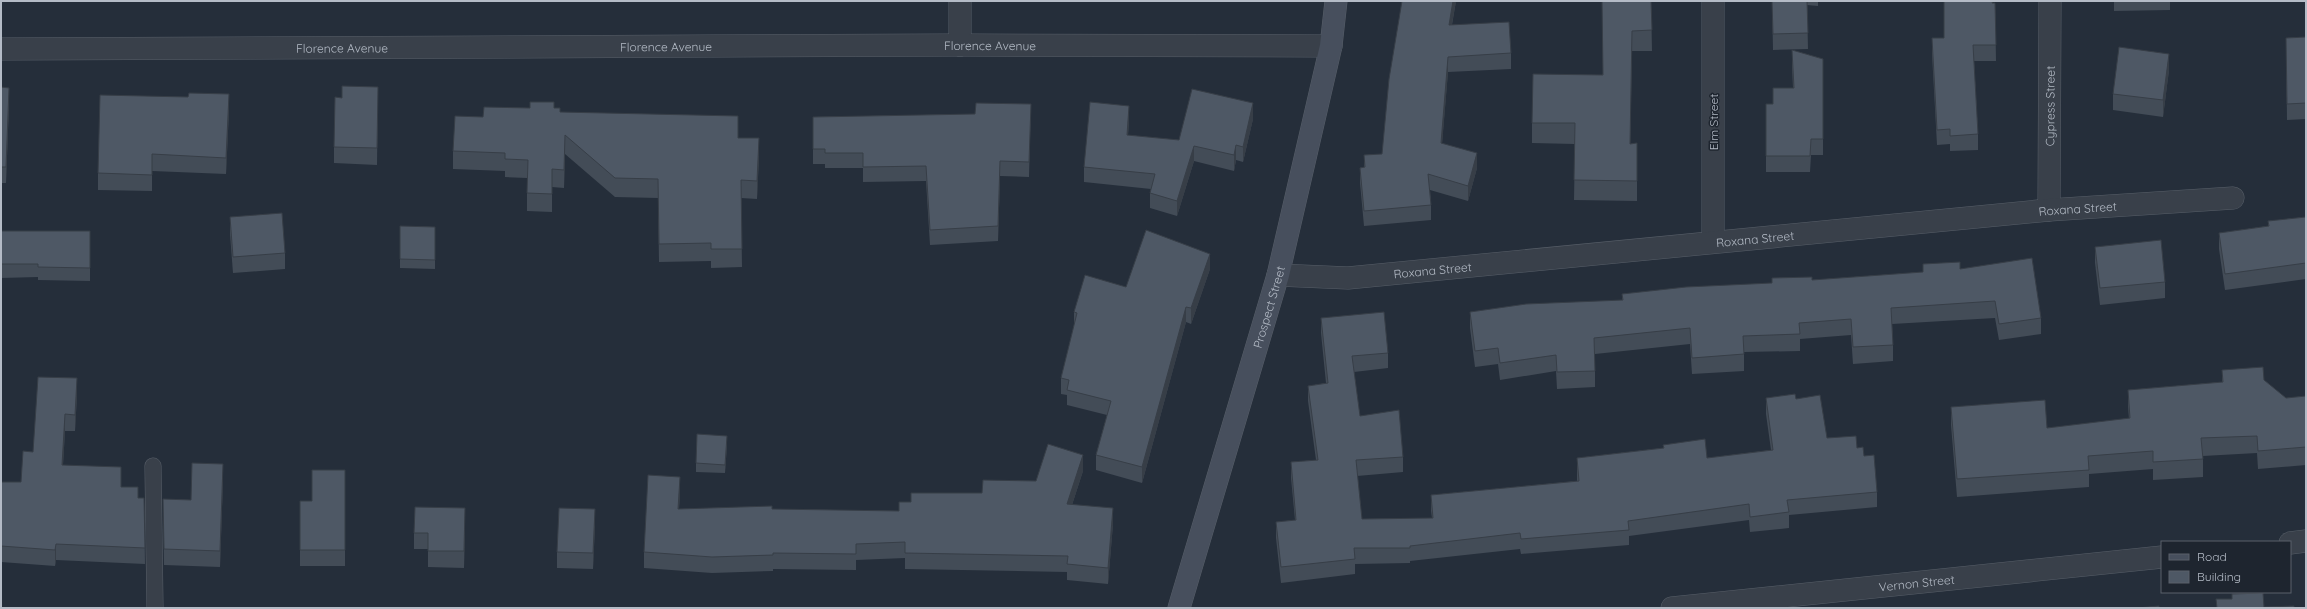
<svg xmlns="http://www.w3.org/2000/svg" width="2307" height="609" font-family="Quicksand,sans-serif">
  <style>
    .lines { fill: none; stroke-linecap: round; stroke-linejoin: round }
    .lane-casing { stroke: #575e68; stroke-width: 17 }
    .street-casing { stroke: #575e68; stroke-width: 23 }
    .secondary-casing { stroke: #575e68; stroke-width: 23 }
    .lane { stroke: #39404a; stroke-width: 16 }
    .street { stroke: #39404a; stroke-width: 22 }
    .secondary { stroke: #474f5d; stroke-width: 22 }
    .wall { fill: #434c57 }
    .shaded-wall { fill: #373e47 }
    .building { fill: #4e5865; stroke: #373e47 }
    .labels { text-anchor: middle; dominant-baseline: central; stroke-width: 3; stroke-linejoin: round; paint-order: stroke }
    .street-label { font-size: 12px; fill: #b4bbc6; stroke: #1e252f }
  </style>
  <rect width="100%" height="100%" fill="#252e3a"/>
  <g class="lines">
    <g class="lane-casing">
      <polyline id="lane" points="153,466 155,608"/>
    </g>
    <g class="street-casing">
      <g id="street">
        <polyline points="1713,1 1713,242"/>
        <polyline points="960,45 960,1"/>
        <path id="s1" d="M 1,49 L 960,45 L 1331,46"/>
        <path id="s2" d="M 2049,210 L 2050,1"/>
        <path id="s3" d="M 1278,275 L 1348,278 L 2049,210 L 2233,198"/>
        <polyline points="2290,543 2306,541"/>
        <path id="s4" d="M 1672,608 L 2162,557"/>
      </g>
    </g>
    <g class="secondary-casing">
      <g id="secondary">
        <path id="s5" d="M 1179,608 L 1278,275 L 1331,46 L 1336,1"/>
      </g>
    </g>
    <use href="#lane" class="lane"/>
    <use href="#street" class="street"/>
    <use href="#secondary" class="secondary"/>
  </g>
  <g class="wall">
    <polygon points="1456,1 1452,25 1511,53 1511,69 1448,72 1442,143 1477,168 1468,201 1430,190 1431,205 1431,220 1364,226 1360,183 1360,168 1364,167 1364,155 1382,154"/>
    <polygon points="1651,1 1652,51 1632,51 1630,144 1637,143 1637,201 1574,200 1575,144 1532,143 1532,123 1602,75"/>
    <polygon points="1772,1 1818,1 1818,6 1807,5 1808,49 1773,50"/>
    <polygon points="1944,1 1993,1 1993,3 1995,3 1996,61 1974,61 1978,134 1978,150 1950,151 1950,144 1937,145 1932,54 1932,38 1944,38"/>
    <polygon points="2114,1 2170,1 2170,10 2114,11"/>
    <polygon points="2306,37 2306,119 2287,120 2286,38"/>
    <polygon points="1792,50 1823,59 1823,155 1811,155 1810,172 1766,172 1766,104 1773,104 1793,88 1792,67"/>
    <polygon points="2169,70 2163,117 2113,110 2113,94"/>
    <polygon points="1,87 9,104 6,183 1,183"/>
    <polygon points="378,87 377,165 334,163 334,147 342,98"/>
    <polygon points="1031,104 1029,177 1000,176 998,241 930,245 926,181 863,182 863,168 825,168 825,164 813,164 813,117 975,114"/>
    <polygon points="554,108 560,112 738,138 759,156 757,199 741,198 742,267 711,268 711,261 659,262 658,198 615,197 565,154 564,188 552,187 552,212 527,211 527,178 505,177 505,171 453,169 453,151 483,117"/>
    <polygon points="229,110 226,174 152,171 152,191 98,190 98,173"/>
    <polygon points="1253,119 1243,162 1236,160 1234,171 1194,161 1177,216 1150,208 1150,193 1151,189 1084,182 1084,167 1129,121 1128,135 1179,140"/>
    <polygon points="230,217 285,253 285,269 233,273 230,234"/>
    <polygon points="2306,217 2306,279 2225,290 2219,249 2219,233 2268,226 2268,221"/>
    <polygon points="400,226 435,227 435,269 400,268"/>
    <polygon points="1,231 90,231 90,281 38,280 38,277 1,278"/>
    <polygon points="2095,247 2165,282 2165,298 2100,305 2095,263"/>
    <polygon points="1923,264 1960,269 2041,318 2041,334 1999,340 1995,318 1892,324 1893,345 1893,361 1853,364 1851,335 1800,339 1800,351 1744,352 1744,371 1692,374 1690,344 1595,354 1595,387 1557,389 1556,371 1500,380 1498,364 1475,367 1470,328 1470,312 1622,300 1622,294 1772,283 1772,278 1812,280 1923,272"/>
    <polygon points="1210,269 1191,324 1186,322 1142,483 1096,470 1096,455 1107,415 1067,405 1067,395 1061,394 1061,378 1074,326 1074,312 1126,287"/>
    <polygon points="1321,318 1388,353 1388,368 1354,372 1360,416 1403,457 1403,472 1357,476 1362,519 1432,518 1431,511 1431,495 1577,481 1577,458 1663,448 1663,445 1707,458 1771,450 1766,414 1766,398 1796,399 1827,438 1857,448 1864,456 1877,492 1877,507 1789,515 1789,528 1750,532 1749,520 1629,536 1629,545 1521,554 1520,549 1410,561 1410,563 1355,564 1355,574 1281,583 1276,538 1276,522 1295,520 1291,478 1291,462 1316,460 1308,401 1308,386 1326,383 1321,333"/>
    <polygon points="2222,370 2264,380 2286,398 2306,396 2306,465 2258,469 2257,453 2203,456 2203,477 2153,480 2153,469 2089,474 2089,487 1957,497 1951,425 1951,407 2047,428 2129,419 2128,407 2128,390 2222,382"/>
    <polygon points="77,395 75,431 65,431 63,465 121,487 138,498 144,498 145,564 56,560 55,566 1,562 1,482 21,482 33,452"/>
    <polygon points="727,444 725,473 696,472 696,463"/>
    <polygon points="345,470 345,566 300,566 300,501 312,501"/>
    <polygon points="1083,471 1072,505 1113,524 1108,584 1067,580 1067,572 905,569 905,558 856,560 856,570 773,569 773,571 712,573 644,568 644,552 680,493 679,509 772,509 899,511 911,502 982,493"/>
    <polygon points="223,480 220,567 164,565 163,499 191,500"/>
    <polygon points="465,524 464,568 428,567 428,549 414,549 414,533"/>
    <polygon points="595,525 593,569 557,568 557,552"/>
  </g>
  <g class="shaded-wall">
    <polygon points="1453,1 1456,1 1449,40 1449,25"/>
    <polygon points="1632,31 1632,51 1630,164 1630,144"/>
    <polygon points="2169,54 2169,70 2163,117 2163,100"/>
    <polygon points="1448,57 1448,72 1441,158 1441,143"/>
    <polygon points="9,88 9,104 6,183 6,167"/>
    <polygon points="229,94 229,110 226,174 226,158"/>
    <polygon points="1253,103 1253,119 1243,162 1243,147"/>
    <polygon points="1129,106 1129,121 1127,150 1127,135"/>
    <polygon points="565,135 565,154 564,188 564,170"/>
    <polygon points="759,138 759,156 757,199 757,181"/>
    <polygon points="1236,145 1236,160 1234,171 1234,155"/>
    <polygon points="1194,146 1194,161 1177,216 1177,201"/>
    <polygon points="1477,153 1477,168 1468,201 1468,186"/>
    <polygon points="1000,161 1000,176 998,241 998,226"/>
    <polygon points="1210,254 1210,269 1191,324 1191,308"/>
    <polygon points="1186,307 1186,322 1142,483 1142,467"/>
    <polygon points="77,378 77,395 75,431 75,415"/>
    <polygon points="65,414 65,431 62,481 62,465"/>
    <polygon points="727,436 727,444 725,473 725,465"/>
    <polygon points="1083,455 1083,471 1067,520 1067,504"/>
    <polygon points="223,464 223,480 220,567 220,551"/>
    <polygon points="680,477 680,493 678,525 678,509"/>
    <polygon points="465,508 465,524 464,568 464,551"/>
    <polygon points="1113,508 1113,524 1108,584 1108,568"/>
    <polygon points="595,509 595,525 593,569 593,553"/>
    <polygon points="56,544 56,560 55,566 55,550"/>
  </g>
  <g class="building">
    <polygon points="1402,1 1453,1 1449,25 1509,22 1511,53 1448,57 1441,143 1477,153 1468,186 1428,174 1431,205 1364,211 1360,168 1365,167 1364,155 1382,154 1389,79"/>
    <polygon points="1602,1 1651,1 1652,30 1632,31 1630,144 1637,143 1637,181 1574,180 1575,123 1532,123 1533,74 1603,75"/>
    <polygon points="1772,1 1807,1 1808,33 1773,34"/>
    <polygon points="1944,1 1993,1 1992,3 1995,3 1996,45 1973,45 1978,134 1950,136 1950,129 1937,130 1932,38 1944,38"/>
    <polygon points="2306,37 2306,103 2287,104 2286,38"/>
    <polygon points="2119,47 2169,54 2163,100 2113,94"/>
    <polygon points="1792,50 1823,59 1823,139 1811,139 1810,156 1766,156 1766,104 1773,104 1773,88 1794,88"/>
    <polygon points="342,86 378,87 377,148 334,147 335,97 342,98"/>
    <polygon points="1,87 9,88 6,167 1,167"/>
    <polygon points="1192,89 1253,103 1243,147 1236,145 1234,155 1194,146 1177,201 1150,193 1155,174 1084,167 1090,102 1129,106 1127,135 1179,140"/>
    <polygon points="189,93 229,94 226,158 152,154 152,175 98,173 100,95 188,97"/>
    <polygon points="530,102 554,102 554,108 560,108 560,112 738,116 738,138 759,138 757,181 741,180 742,249 711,249 711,243 659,244 658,179 615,178 565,135 564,170 552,169 552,194 527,193 528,160 505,159 505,153 453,151 455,116 483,117 484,107 530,108"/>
    <polygon points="976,103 1031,104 1029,162 1000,161 998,226 930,230 926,166 863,167 863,153 825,153 825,149 813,149 813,117 975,114"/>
    <polygon points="282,213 285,253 233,257 230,217"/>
    <polygon points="2306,217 2306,263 2225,274 2219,233 2269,226 2268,221"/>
    <polygon points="400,226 435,227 435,260 400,259"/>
    <polygon points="1146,230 1210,254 1191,308 1186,307 1142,467 1096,455 1111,401 1067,390 1069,380 1061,378 1077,313 1074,312 1085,275 1126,287"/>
    <polygon points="1,231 90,231 90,268 38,267 38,264 1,264"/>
    <polygon points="2161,240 2165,282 2100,288 2095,247"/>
    <polygon points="2032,258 2041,318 1999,324 1995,301 1891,308 1893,345 1853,347 1851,319 1799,323 1800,334 1743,336 1744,354 1692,358 1690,328 1594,338 1595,371 1557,372 1556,355 1500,363 1498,348 1475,351 1470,312 1526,304 1623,300 1622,294 1686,287 1772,283 1772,278 1812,277 1812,280 1923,272 1923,264 1960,262 1960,269"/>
    <polygon points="1384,312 1388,353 1352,356 1360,416 1399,410 1403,457 1356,460 1362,519 1433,518 1431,495 1579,481 1577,458 1664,448 1663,445 1705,439 1707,458 1773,450 1766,398 1795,394 1796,399 1820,395 1827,438 1856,436 1857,448 1863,447 1864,456 1874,455 1877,492 1787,500 1789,512 1750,517 1749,504 1628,521 1629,530 1521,539 1520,533 1410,546 1410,548 1354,548 1355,559 1281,567 1276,522 1296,520 1291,462 1318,460 1308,386 1328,383 1321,318"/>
    <polygon points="2263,367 2264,380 2286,398 2306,396 2306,447 2258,451 2257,436 2201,438 2203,459 2153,462 2153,451 2088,456 2089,470 1957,479 1951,407 2045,400 2047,428 2130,418 2128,390 2223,382 2222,370"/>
    <polygon points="38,377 77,378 75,415 65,414 62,465 121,467 121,487 138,487 138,498 144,498 145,548 56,544 55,550 1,546 1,482 21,482 23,451 33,452"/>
    <polygon points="697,434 727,436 725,465 696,463"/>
    <polygon points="1048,444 1083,455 1067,504 1113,508 1108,568 1067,564 1068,556 905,553 905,542 856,544 856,554 773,553 773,555 712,557 644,552 648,475 680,477 678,509 772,506 772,509 899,511 899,502 911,502 911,493 982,493 983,480 1036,481"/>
    <polygon points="192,463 223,464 220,551 164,549 163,499 191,500"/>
    <polygon points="312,470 345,470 345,550 300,550 300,501 312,501"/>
    <polygon points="415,507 465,508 464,551 428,551 428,533 414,533"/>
    <polygon points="559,508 595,509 593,553 557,552"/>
    <polygon points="2263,593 2264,607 2294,606 2294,608 2217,608 2216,599 2232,599 2232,594"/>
    <polygon points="2159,606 2159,608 2137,608"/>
  </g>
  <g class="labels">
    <g class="street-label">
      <text stroke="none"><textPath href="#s1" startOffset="989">Florence Avenue</textPath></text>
      <text stroke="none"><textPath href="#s1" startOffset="665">Florence Avenue</textPath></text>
      <text stroke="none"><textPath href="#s1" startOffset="341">Florence Avenue</textPath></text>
      <text stroke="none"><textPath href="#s2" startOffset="104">Cypress Street</textPath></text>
      <text transform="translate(1713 122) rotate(-90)">Elm Street</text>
      <text stroke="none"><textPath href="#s3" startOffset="803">Roxana Street</textPath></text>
      <text stroke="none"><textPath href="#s3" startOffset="479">Roxana Street</textPath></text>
      <text stroke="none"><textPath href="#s3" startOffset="155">Roxana Street</textPath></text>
      <text stroke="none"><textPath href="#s5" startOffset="314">Prospect Street</textPath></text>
      <text stroke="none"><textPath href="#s4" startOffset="246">Vernon Street</textPath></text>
    </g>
  </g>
  <rect width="2307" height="609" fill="none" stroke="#b4bbc6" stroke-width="4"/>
  <rect x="2161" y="541" width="130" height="52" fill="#1e252f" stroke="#5a616b"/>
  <rect x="2169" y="554" width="20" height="6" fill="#474f5d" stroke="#5a616b"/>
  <text x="2197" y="561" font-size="12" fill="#b4bbc6">Road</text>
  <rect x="2169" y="571" width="20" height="12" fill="#4e5865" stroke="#5a616b"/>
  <text x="2197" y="581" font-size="12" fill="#b4bbc6">Building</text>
</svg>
